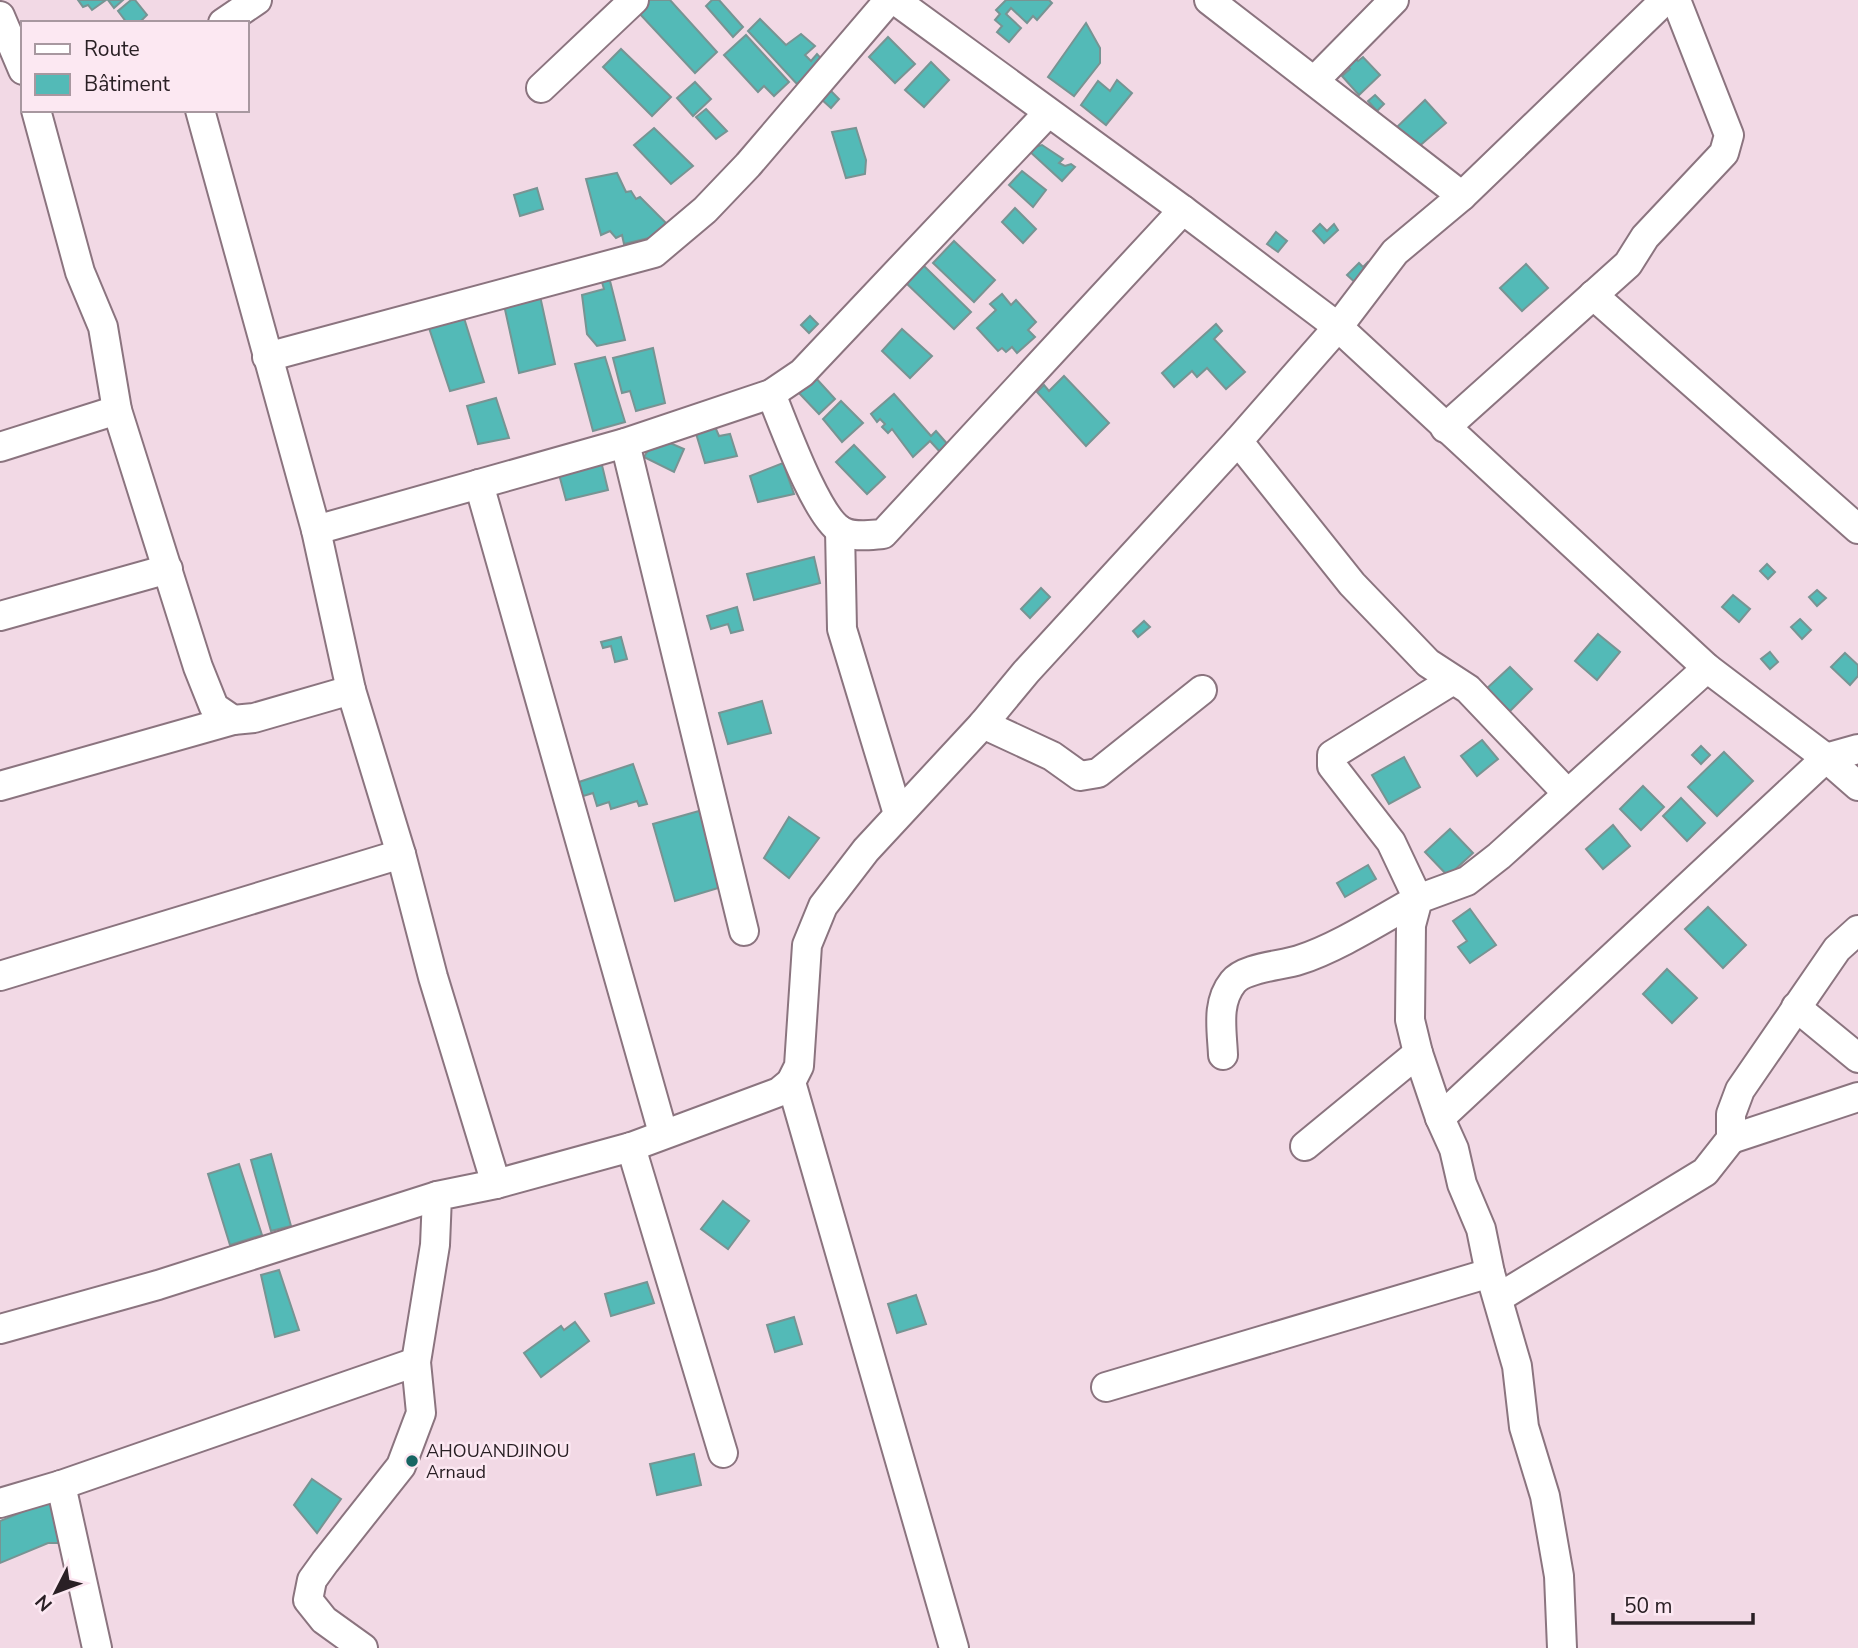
<svg xmlns="http://www.w3.org/2000/svg" width="1858" height="1648" font-family="'Nunito Sans',sans-serif">
  <style>
    .building { fill: #53bab7; stroke: #779493; stroke-width: 2 }
    .lines { fill: none; stroke-linecap: round; stroke-linejoin: round }
    .minor-casing { stroke: #8b747f; stroke-width: 32 }
    .minor { stroke: #fff; stroke-width: 28 }
    .poi-dot { fill: #176563; stroke: #fce8f2; stroke-width: 2.5 }
    .labels { text-anchor: middle; dominant-baseline: central; stroke-width: 5; stroke-linejoin: round; paint-order: stroke }
    .poi-label { font-size: 18px; fill: #2a2025; stroke: #fce8f2; text-anchor: start }
  </style>
  <rect width="100%" height="100%" fill="#f2d9e5"/>
  <g class="building">
    <polygon points="78,0 106,0 92,10 88,5 83,7"/>
    <polygon points="108,0 123,0 114,8"/>
    <polygon points="131,0 135,0 147,15 139,23 127,23 118,11"/>
    <polygon points="649,0 670,0 717,52 695,73 638,12"/>
    <polygon points="712,0 719,0 743,27 733,37 706,6"/>
    <polygon points="1006,0 1049,0 1052,3 1037,20 1033,16 1027,23 1011,8 1006,14 1021,28 1009,42 997,32 1002,26 995,20 1000,14 996,10"/>
    <polygon points="760,19 786,45 801,34 815,46 805,55 811,61 817,54 827,65 811,71 797,84 748,31"/>
    <polygon points="1086,23 1100,48 1100,63 1074,96 1048,77"/>
    <polygon points="746,35 789,82 774,96 764,86 758,92 724,55"/>
    <polygon points="888,37 915,64 895,83 869,57"/>
    <polygon points="621,49 671,97 652,116 603,67"/>
    <polygon points="1353,56 1358,61 1363,57 1380,75 1359,95 1342,76 1350,69 1345,63"/>
    <polygon points="931,62 949,80 924,107 905,90"/>
    <polygon points="1117,80 1132,93 1106,125 1081,105 1098,81 1110,91"/>
    <polygon points="695,82 711,99 693,116 677,98"/>
    <polygon points="830,90 839,99 831,108 821,99"/>
    <polygon points="1375,95 1384,104 1377,111 1368,101"/>
    <polygon points="1425,100 1446,123 1417,148 1397,127"/>
    <polygon points="706,109 727,131 716,139 696,117"/>
    <polygon points="654,128 693,166 671,184 634,145"/>
    <polygon points="856,128 866,160 865,174 846,178 832,132"/>
    <polygon points="1042,145 1063,159 1059,163 1065,166 1071,164 1075,167 1062,181 1027,149"/>
    <polygon points="1022,171 1046,190 1033,207 1009,185"/>
    <polygon points="617,173 626,192 631,191 636,199 640,197 666,223 653,237 624,244 622,235 616,238 610,231 601,235 586,179"/>
    <polygon points="537,188 543,209 520,216 514,195"/>
    <polygon points="1015,208 1036,229 1023,243 1002,222"/>
    <polygon points="1320,224 1327,231 1334,224 1338,230 1324,243 1313,231"/>
    <polygon points="1276,232 1287,241 1278,252 1267,244"/>
    <polygon points="954,241 995,280 974,302 933,263"/>
    <polygon points="1368,262 1375,270 1359,286 1347,275 1359,263 1363,267"/>
    <polygon points="1526,264 1548,288 1522,311 1500,288"/>
    <polygon points="923,265 971,312 954,329 905,282"/>
    <polygon points="609,277 625,340 597,346 587,334 582,295 604,289 601,279"/>
    <polygon points="1002,294 1011,305 1016,300 1036,322 1028,330 1035,337 1017,353 1012,347 1006,352 1002,348 998,351 977,328 996,310 990,304"/>
    <polygon points="540,296 555,364 519,373 504,305"/>
    <polygon points="810,316 818,324 809,333 801,325"/>
    <polygon points="464,318 484,382 450,391 429,328"/>
    <polygon points="1216,324 1222,331 1214,339 1245,372 1226,389 1207,368 1197,377 1192,371 1174,387 1162,373"/>
    <polygon points="902,329 932,356 910,378 882,351"/>
    <polygon points="653,348 665,403 636,411 630,391 622,393 613,358"/>
    <polygon points="605,357 625,422 593,431 575,364"/>
    <polygon points="814,376 835,399 819,414 798,392"/>
    <polygon points="1064,376 1109,423 1086,446 1037,392 1044,385 1049,391"/>
    <polygon points="894,394 931,436 936,431 950,447 942,454 930,441 913,457 892,429 888,433 882,427 885,424 880,419 877,422 871,414"/>
    <polygon points="496,398 509,438 478,444 467,406"/>
    <polygon points="841,401 863,423 842,442 823,419"/>
    <polygon points="713,422 719,436 730,434 737,456 705,463 694,427"/>
    <polygon points="656,437 684,449 674,472 644,457"/>
    <polygon points="854,445 885,477 867,494 836,462"/>
    <polygon points="600,457 608,490 566,500 557,467"/>
    <polygon points="783,463 794,494 758,502 750,476"/>
    <polygon points="814,557 820,583 754,600 747,574"/>
    <polygon points="1767,564 1775,572 1768,579 1760,571"/>
    <polygon points="1041,588 1050,597 1030,618 1021,609"/>
    <polygon points="1817,590 1826,598 1817,606 1809,597"/>
    <polygon points="1733,595 1750,609 1739,622 1722,607"/>
    <polygon points="737,607 743,630 731,633 728,624 711,629 707,616"/>
    <polygon points="1800,619 1811,630 1802,639 1791,627"/>
    <polygon points="1144,621 1150,627 1138,637 1133,631"/>
    <polygon points="1598,634 1620,652 1597,680 1575,661"/>
    <polygon points="621,637 627,659 615,662 611,646 603,648 601,642"/>
    <polygon points="1770,652 1778,662 1770,669 1761,659"/>
    <polygon points="1845,653 1858,665 1858,676 1850,685 1831,667"/>
    <polygon points="1510,667 1532,689 1507,714 1484,691"/>
    <polygon points="762,701 771,733 728,744 719,713"/>
    <polygon points="1482,740 1498,759 1477,776 1461,756"/>
    <polygon points="1701,746 1710,755 1701,764 1692,755"/>
    <polygon points="1724,752 1753,781 1717,816 1688,787"/>
    <polygon points="1404,757 1420,787 1389,804 1372,775"/>
    <polygon points="633,764 647,804 639,806 637,801 611,809 609,802 597,806 593,793 580,797 576,783"/>
    <polygon points="1643,786 1664,807 1641,830 1620,809"/>
    <polygon points="1681,798 1705,823 1687,841 1663,816"/>
    <polygon points="706,809 728,885 675,901 653,824"/>
    <polygon points="789,817 819,838 789,878 764,858"/>
    <polygon points="1613,825 1630,846 1603,869 1586,849"/>
    <polygon points="1450,829 1473,853 1448,876 1425,852"/>
    <polygon points="1368,865 1376,879 1345,897 1337,883"/>
    <polygon points="1708,907 1746,945 1723,968 1685,929"/>
    <polygon points="1470,909 1496,945 1470,963 1458,947 1467,941 1453,921"/>
    <polygon points="1667,969 1697,998 1672,1023 1643,994"/>
    <polygon points="271,1154 291,1226 271,1231 251,1160"/>
    <polygon points="239,1164 262,1235 230,1245 208,1174"/>
    <polygon points="723,1201 749,1221 728,1249 701,1229"/>
    <polygon points="279,1270 299,1330 275,1337 261,1275"/>
    <polygon points="647,1282 654,1303 611,1316 605,1294"/>
    <polygon points="916,1295 926,1324 897,1333 888,1304"/>
    <polygon points="794,1317 802,1344 775,1352 767,1325"/>
    <polygon points="575,1322 589,1341 541,1377 524,1353 561,1326 564,1330"/>
    <polygon points="694,1454 701,1485 657,1495 650,1464"/>
    <polygon points="312,1479 341,1499 317,1533 294,1505"/>
    <polygon points="51,1500 69,1543 48,1543 0,1563 0,1521"/>
  </g>
  <g class="lines">
    <g class="minor-casing">
      <g id="minor">
        <polyline points="895,0 1183,210 1338,327 1707,668 1826,758 1858,786"/>
        <polyline points="1209,0 1462,196"/>
        <polyline points="0,16 23,70"/>
        <polyline points="223,23 257,0"/>
        <polyline points="1315,80 1394,0"/>
        <polyline points="541,88 634,0"/>
        <polyline points="36,110 80,272 103,327 117,410 198,667 214,707 233,720 254,718 351,690"/>
        <polyline points="200,110 316,530 351,690 401,854 433,977 496,1184"/>
        <polyline points="1593,295 1858,529"/>
        <polyline points="267,357 654,253 705,210 748,165 889,0"/>
        <path d="M 771,394 C 784,425 815,513 840,530 C 852,538 869,535 883,534 L 1183,210"/>
        <polyline points="1445,428 1628,264 1645,237 1724,153 1729,135 1676,0"/>
        <polyline points="1238,441 1352,584 1428,663 1468,689 1567,793"/>
        <polyline points="625,443 744,931"/>
        <polyline points="0,447 117,410"/>
        <polyline points="479,484 663,1133"/>
        <polyline points="316,530 625,443 771,394 802,373 1048,113"/>
        <polyline points="840,530 842,629 898,814"/>
        <polyline points="0,616 168,569"/>
        <polyline points="983,724 1052,756 1080,776 1098,773 1202,690"/>
        <polyline points="0,786 233,720"/>
        <polyline points="0,976 401,854"/>
        <polyline points="1796,1007 1858,1058"/>
        <path d="M 1223,1055 C 1222,1030 1216,1003 1233,982 C 1245,967 1281,966 1299,960 C 1337,948 1382,919 1418,899 L 1391,842 L 1332,766 L 1332,755 L 1453,680"/>
        <polyline points="791,1082 954,1648"/>
        <polyline points="1440,1118 1826,758 1858,749"/>
        <polyline points="1731,1139 1858,1097"/>
        <polyline points="1305,1146 1418,1053"/>
        <polyline points="631,1147 723,1453"/>
        <polyline points="1498,1298 1705,1172 1731,1139 1731,1114 1740,1090 1837,949 1858,930"/>
        <polyline points="0,1329 158,1285 437,1196"/>
        <polyline points="1106,1387 1490,1273"/>
        <polyline points="61,1485 97,1648"/>
        <polyline points="0,1503 61,1485 416,1362"/>
        <polyline points="363,1648 324,1620 308,1600 312,1580 325,1562 401,1466 421,1413 416,1362 435,1245 437,1196 496,1184 631,1147 779,1092 791,1082 799,1066 807,945 823,906 866,850 983,724 1026,672 1238,441 1338,327 1395,252 1462,196 1665,0"/>
        <polyline points="1562,1648 1559,1576 1545,1496 1524,1427 1517,1366 1490,1273 1481,1229 1462,1184 1454,1149 1440,1118 1418,1053 1410,1020 1411,925 1418,899 1467,881 1499,856 1707,668"/>
      </g>
    </g>
    <use href="#minor" class="minor"/>
  </g>
  <circle class="poi-dot" cx="412" cy="1461" r="7"/>
  <g class="labels">
    <g class="poi-label">
      <text x="426" y="1451">AHOUANDJINOU<tspan x="426" dy="21">Arnaud</tspan></text>
    </g>
  </g>
  <rect x="21" y="21" width="228" height="91" fill="#fce8f2" stroke="#a898a0" stroke-width="2"/>
  <rect x="35" y="44" width="35" height="10" fill="#ffffff" stroke="#a898a0" stroke-width="2"/>
  <text x="84" y="56" font-size="21" fill="#2a2025">Route</text>
  <rect x="35" y="74" width="35" height="21" fill="#53bab7" stroke="#a898a0" stroke-width="2"/>
  <text x="84" y="91" font-size="21" fill="#2a2025">Bâtiment</text>
  <g transform="translate(56 1592) rotate(228)" stroke="#fce8f2" stroke-width="5" paint-order="stroke">
  <path d="M0-5L12 26L0 18L-12 26Z" fill="#2a2025"/>
  <text y="-10" font-size="19" font-weight="bold" text-anchor="middle" fill="#2a2025">N</text>
  </g>
  <path d="M1613 1613v10h140v-10" fill="none" stroke="#2a2025" stroke-width="3.5"/>
  <text x="1624" y="1613" font-size="21" fill="#2a2025" stroke="#fce8f2" stroke-width="5" paint-order="stroke">50 m</text>
</svg>
